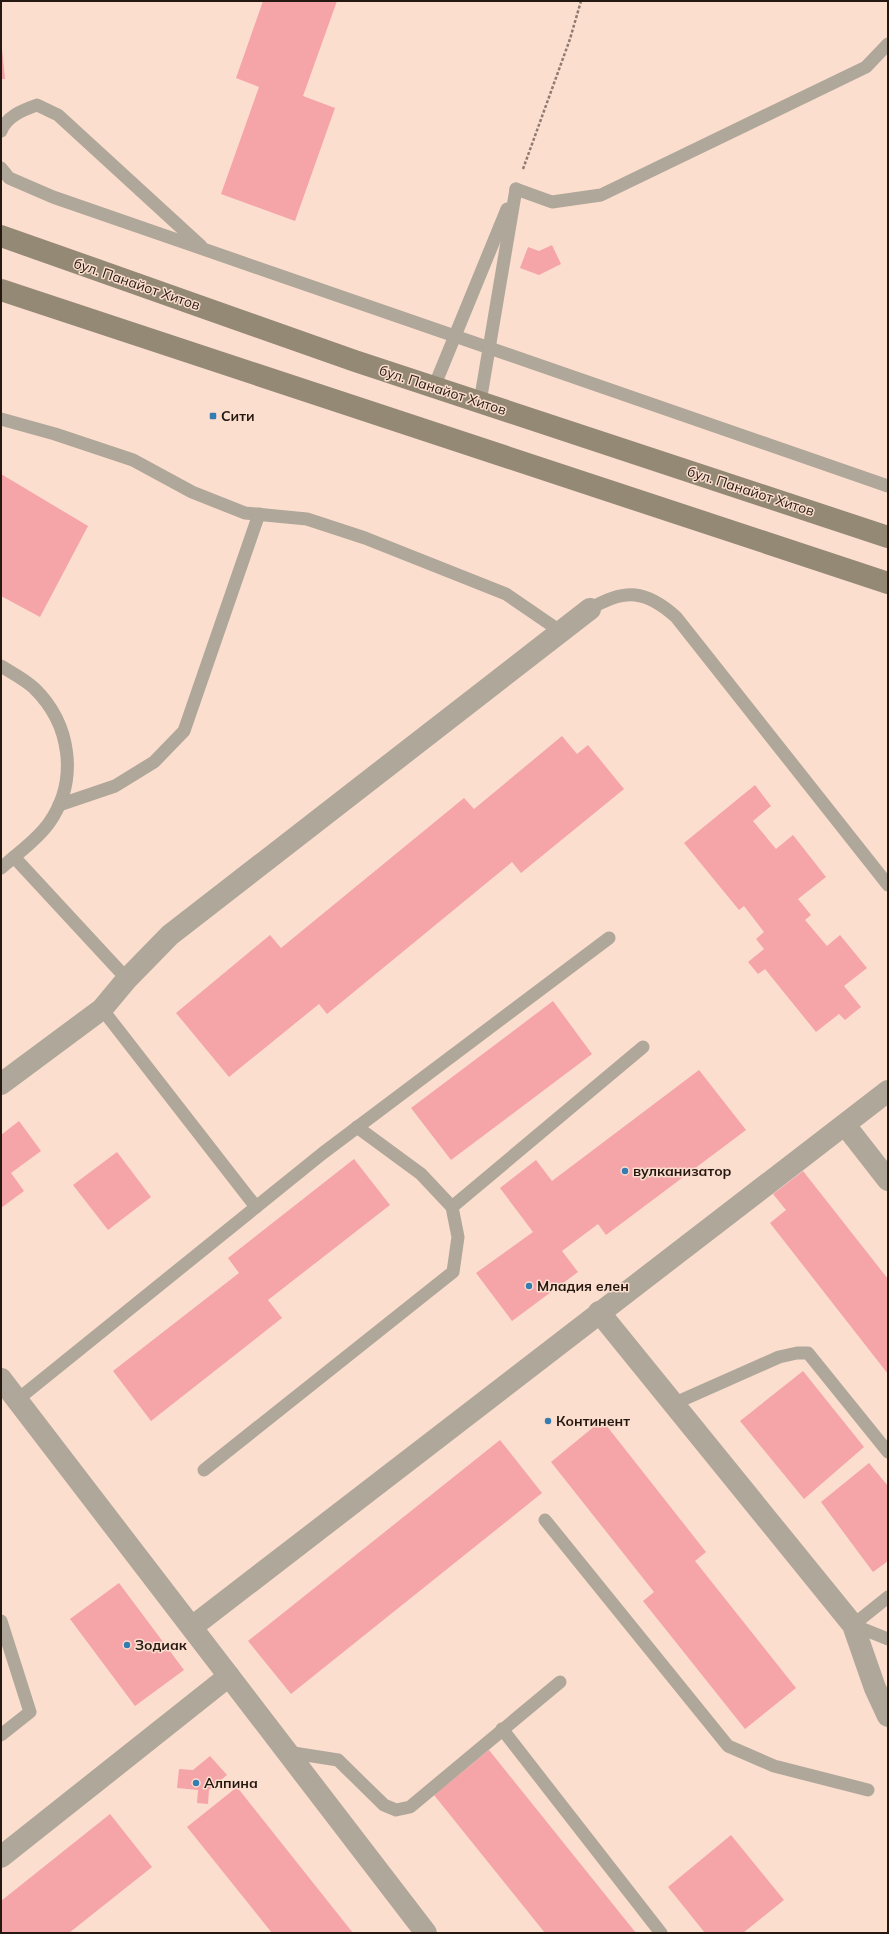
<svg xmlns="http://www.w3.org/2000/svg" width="889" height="1934" font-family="Mulish,sans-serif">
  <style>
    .building { fill: #f5a4a8 }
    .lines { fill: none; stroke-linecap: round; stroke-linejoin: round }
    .path { stroke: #907b70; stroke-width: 2.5; stroke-dasharray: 3 2; stroke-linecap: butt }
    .lane { stroke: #afa799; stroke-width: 13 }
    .street { stroke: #afa799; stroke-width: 22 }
    .secondary { stroke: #948974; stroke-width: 22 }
    .poi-dot { fill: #357cb1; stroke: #fcdecf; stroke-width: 1.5 }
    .labels { text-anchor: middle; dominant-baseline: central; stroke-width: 3; stroke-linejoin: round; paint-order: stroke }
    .street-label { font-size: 14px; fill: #241811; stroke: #fcdecf }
    .poi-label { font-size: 14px; font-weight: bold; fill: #241811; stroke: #fcdecf; text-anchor: start }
  </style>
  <rect width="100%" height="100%" fill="#fcdecf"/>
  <g class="building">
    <polygon points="263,1 337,1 303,96 335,108 295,221 221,194 259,87 236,78"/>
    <polygon points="1,39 5,79 1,79"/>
    <polygon points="552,245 561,264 539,275 520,268 528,247 539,251"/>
    <polygon points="1,474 88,526 40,617 1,596"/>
    <polygon points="562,736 577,754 588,745 624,789 521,873 512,862 327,1014 319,1004 229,1077 176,1013 270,935 281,948 464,798 474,809"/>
    <polygon points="755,785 771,806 753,821 776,849 793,835 826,877 798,899 811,915 805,920 827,946 840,935 867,968 844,986 861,1007 845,1020 839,1014 816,1032 765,969 758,974 748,962 764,949 756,939 764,932 744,906 739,910 684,843"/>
    <polygon points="553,1001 592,1054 451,1160 411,1108"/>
    <polygon points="699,1070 746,1130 606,1235 598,1224 562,1251 578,1272 512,1321 476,1273 533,1232 500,1188 536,1160 552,1181"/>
    <polygon points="19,1121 41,1151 11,1173 24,1191 1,1208 1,1135"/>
    <polygon points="117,1152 151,1197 108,1230 73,1185"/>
    <polygon points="354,1159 390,1205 268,1300 282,1318 151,1421 113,1371 239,1273 228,1258"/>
    <polygon points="803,1171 888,1279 888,1374 770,1223 786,1210 773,1194"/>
    <polygon points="803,1371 864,1447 804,1499 740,1421"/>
    <polygon points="602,1420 706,1552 695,1561 796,1688 745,1729 643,1601 654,1592 551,1462"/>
    <polygon points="500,1440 542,1493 291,1694 248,1641"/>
    <polygon points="869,1463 888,1486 888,1561 873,1572 821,1502"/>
    <polygon points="119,1583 184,1670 135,1706 70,1619"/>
    <polygon points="489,1750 636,1933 545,1933 434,1795"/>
    <polygon points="210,1756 227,1775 209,1790 208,1804 197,1803 198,1790 177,1788 179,1769 193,1770"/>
    <polygon points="237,1787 353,1933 272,1933 187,1827"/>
    <polygon points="110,1814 152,1867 69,1933 1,1933 1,1901"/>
    <polygon points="731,1835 784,1900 743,1933 705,1933 668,1887"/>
  </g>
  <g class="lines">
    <polyline class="path" points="523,169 570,39 581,1"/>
    <g class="lane">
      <path d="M 1,131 C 7,116 23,110 37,105 L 58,115 L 201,246"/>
      <polyline points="1,168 9,178 53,197 888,486"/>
      <polyline points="516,189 552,202 601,195 866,67 888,44"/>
      <polyline points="434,387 507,209"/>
      <polyline points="480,402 516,189"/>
      <polyline points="1,419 55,434 133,460 192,492 245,513 307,519 365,538 506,594 560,631"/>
      <path d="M 590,609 C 625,588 646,590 676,617 L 888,885"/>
      <path d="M 1,666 C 12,673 24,679 34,688 C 71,724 79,780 49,823 C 40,836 26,847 14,857"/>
      <polyline points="59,805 115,786 154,762 184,731 259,514"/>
      <polyline points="1,868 14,857 127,979"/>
      <polyline points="102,1009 256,1207"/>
      <polyline points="452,1207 643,1047"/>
      <polyline points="17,1400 323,1153 609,938"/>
      <polyline points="673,1404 779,1357 797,1353 808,1353 888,1452"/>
      <polyline points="204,1470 453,1272 458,1237 452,1207 421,1174 357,1127"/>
      <polyline points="545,1520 728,1746 774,1766 868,1790"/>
      <polyline points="888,1597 853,1625 888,1639"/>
      <polyline points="1,1621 30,1712 1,1735"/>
      <polyline points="502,1729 661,1933"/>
      <polyline points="287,1752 338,1760 384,1805 396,1810 410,1807 560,1682"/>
    </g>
    <g class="street">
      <polyline points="1,1084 102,1009 127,979 170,935 590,609"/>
      <polyline points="845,1125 888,1180"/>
      <polyline points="599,1312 853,1625 875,1688 888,1716"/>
      <polyline points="1,1379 426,1933"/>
      <polyline points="192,1627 888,1091"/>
      <polyline points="1,1857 229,1676"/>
    </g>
    <g class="secondary">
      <polyline points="1,236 355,361 888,537"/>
      <polyline points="1,290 888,583"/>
    </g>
  </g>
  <g class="poi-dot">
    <rect x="209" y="412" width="8" height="8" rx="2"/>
    <circle cx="625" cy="1171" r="4"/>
    <circle cx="529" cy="1286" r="4"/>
    <circle cx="548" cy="1421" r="4"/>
    <circle cx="127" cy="1645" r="4"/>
    <circle cx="196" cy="1783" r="4"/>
  </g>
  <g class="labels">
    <g class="street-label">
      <text transform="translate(137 284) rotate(19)">бул. Панайот Хитов</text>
      <text transform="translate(443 390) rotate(18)">бул. Панайот Хитов</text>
      <text transform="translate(751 491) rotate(18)">бул. Панайот Хитов</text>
    </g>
    <g class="poi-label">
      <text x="221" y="416">Сити</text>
      <text x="633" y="1171">вулканизатор</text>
      <text x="537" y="1286">Младия елен</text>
      <text x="556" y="1421">Континент</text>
      <text x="135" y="1645">Зодиак</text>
      <text x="204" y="1783">Алпина</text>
    </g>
  </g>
  <rect width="889" height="1934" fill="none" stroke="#241811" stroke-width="4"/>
</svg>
